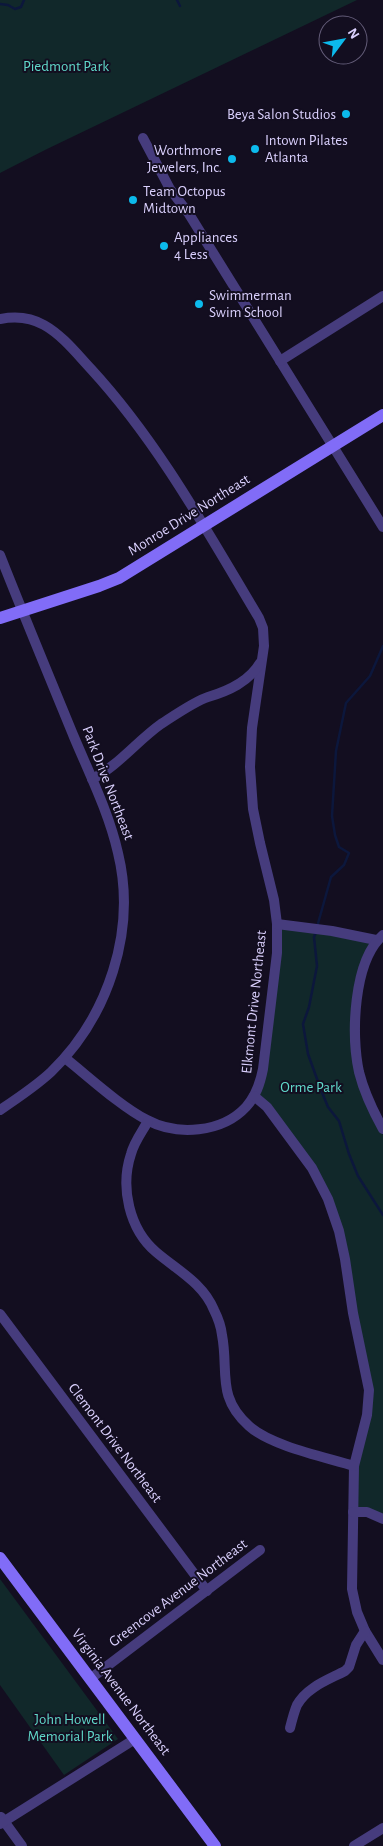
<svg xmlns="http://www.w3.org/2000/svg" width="383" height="1846" font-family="'Alegreya Sans',sans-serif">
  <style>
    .green { fill: #11282a }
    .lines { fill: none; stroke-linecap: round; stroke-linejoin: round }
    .stream { stroke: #0c173c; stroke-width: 2.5 }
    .street { stroke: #463c7d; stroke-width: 10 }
    .secondary { stroke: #816cf7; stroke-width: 12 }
    .poi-dot { fill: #0cbaec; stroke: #130e20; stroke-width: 2 }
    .labels { text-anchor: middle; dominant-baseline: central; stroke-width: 4; stroke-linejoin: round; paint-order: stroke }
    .park-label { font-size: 15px; fill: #60d8c9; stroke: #130e20 }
    .poi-label { font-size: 15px; fill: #dad0fd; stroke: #130e20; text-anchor: start }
    .street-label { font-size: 15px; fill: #dad0fd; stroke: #130e20 }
  </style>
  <rect width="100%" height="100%" fill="#130e20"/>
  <g class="green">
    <polygon points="0,0 357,0 45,150 0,173"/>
    <polygon points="276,926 374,941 356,983 351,1051 383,1135 383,1518 349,1508 371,1413 332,1216 302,1156 258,1103"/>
    <polygon points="0,1579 118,1739 64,1775 0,1685"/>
  </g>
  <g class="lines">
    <g class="stream">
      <polyline points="177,0 180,6"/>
      <polyline points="0,4 8,5 15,9 21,7 24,0"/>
      <polyline points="317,927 331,877 344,865 349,853 339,847 335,835 332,816 336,751 346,703 370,676 383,646"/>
      <polyline points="316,932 314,937 317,966 309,1007 303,1024 308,1054 321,1090 328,1107 339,1121 349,1154 358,1176 383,1215"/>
    </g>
    <g class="street">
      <polyline points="143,138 170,189 189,214 383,527"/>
      <path d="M 0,319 C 15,316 30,317 44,325 C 62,335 77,354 91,369 C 159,443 208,533 259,618 L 263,628 L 264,646 L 252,728 L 250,767 L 253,809 L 260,843 L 274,900 L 277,924 L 277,953 L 263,1069 C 260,1084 256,1096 246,1107 C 222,1133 177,1136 147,1120 C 120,1106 89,1077 65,1058"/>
      <polyline points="280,361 383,296"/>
      <path d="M 0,555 C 24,616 49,676 74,737 C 90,775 109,813 118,853 C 137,931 108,1017 51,1072 C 36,1086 18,1098 0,1110"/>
      <path d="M 92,779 C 118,766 137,741 161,724 C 172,717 195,701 208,697 C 228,691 249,682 260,663"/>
      <polyline points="277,924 332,931 376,940"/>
      <path d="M 383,935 C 353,961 351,1035 359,1072 C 364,1092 373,1111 383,1129"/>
      <polyline points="254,1096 267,1107 312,1168 328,1199 339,1231 345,1259 353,1313 369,1390 367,1415 354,1466 352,1589 357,1612 365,1631 383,1660"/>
      <path d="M 148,1121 C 142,1132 134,1142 131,1154 C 120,1187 129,1229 156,1252 C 177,1270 203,1283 214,1310 C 218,1318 221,1326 222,1335 C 229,1371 216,1397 249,1426 C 271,1446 325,1457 354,1466"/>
      <polyline points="0,1314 207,1591"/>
      <polyline points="353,1512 367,1512 383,1519"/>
      <polyline points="90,1679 260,1550"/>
      <path d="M 290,1728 C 292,1720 294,1712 297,1705 C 307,1687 328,1680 345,1671 L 349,1667 L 356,1645 L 365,1631"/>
      <polyline points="1,1817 22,1846"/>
      <polyline points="0,1824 135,1739"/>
      <polyline points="354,1846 383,1828"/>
    </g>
    <g class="secondary">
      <polyline points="0,618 99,586 119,578 383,415"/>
      <polyline points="0,1558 215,1846"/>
    </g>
  </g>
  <g class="poi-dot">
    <circle cx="346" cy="114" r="5"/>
    <circle cx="255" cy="149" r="5"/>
    <circle cx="232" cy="159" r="5"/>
    <circle cx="133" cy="200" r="5"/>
    <circle cx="164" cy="246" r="5"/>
    <circle cx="199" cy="304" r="5"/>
  </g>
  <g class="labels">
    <g class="park-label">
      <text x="66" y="66">Piedmont Park</text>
      <text x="311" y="1087">Orme Park</text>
      <text x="70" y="1719">John Howell<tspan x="70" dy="17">Memorial Park</tspan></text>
    </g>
    <g class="poi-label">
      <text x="336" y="114" text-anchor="end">Beya Salon Studios</text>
      <text x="265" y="140">Intown Pilates<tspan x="265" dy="17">Atlanta</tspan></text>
      <text x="222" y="150" text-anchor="end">Worthmore<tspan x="222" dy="17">Jewelers, Inc.</tspan></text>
      <text x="143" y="191">Team Octopus<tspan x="143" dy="17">Midtown</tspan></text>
      <text x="174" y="237">Appliances<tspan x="174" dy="17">4 Less</tspan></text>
      <text x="209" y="295">Swimmerman<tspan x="209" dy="17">Swim School</tspan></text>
    </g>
    <g class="street-label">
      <text transform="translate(189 515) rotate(-32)">Monroe Drive Northeast</text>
      <text transform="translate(108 783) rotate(69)">Park Drive Northeast</text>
      <text transform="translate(254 1002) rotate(-84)">Elkmont Drive Northeast</text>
      <text transform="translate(115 1443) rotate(53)">Clemont Drive Northeast</text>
      <text transform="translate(178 1593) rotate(-37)">Greencove Avenue Northeast</text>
      <text transform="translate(121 1692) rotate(53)">Virginia Avenue Northeast</text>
    </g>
  </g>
  <g transform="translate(343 40) rotate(58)"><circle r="24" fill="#130e20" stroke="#635c78"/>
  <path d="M0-4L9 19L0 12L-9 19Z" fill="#0cbaec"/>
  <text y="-8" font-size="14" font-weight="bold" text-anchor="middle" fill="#dad0fd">N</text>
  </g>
</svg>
